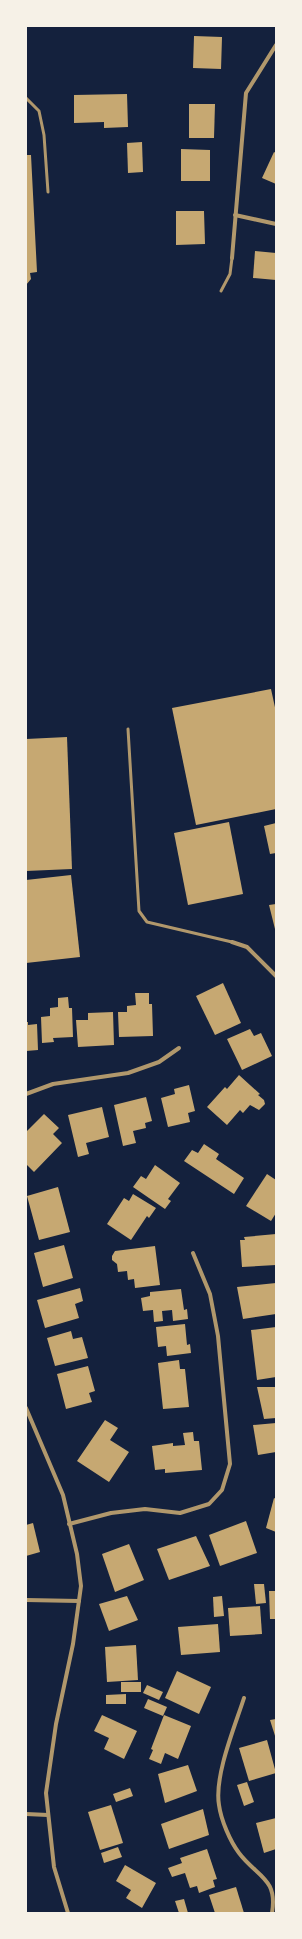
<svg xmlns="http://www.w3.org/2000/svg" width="302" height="1939" font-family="Figtree,sans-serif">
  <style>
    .building { fill: #c6a872 }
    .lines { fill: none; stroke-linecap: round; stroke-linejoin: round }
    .service { stroke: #b1986c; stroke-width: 3 }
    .minor { stroke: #b1986c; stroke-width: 4 }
  </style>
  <rect width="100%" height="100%" fill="#14213d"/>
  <g class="building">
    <polygon points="194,36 222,37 221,69 193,68"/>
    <polygon points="127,94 128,127 104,128 104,122 74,123 74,95"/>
    <polygon points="189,104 215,104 214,138 189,138"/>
    <polygon points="142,142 143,172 128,173 127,143"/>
    <polygon points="181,149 210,150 210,181 181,181"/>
    <polygon points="274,152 276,153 276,184 262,178"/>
    <polygon points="26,155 31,155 37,272 30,273 31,279 26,285"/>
    <polygon points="176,211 204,211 205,244 176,245"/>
    <polygon points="255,251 276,253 276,280 253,278"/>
    <polygon points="271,689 276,712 276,809 196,825 172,708"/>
    <polygon points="67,737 72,869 26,871 26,739"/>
    <polygon points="229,822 243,894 188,905 174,833"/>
    <polygon points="276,823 276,853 270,854 264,826"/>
    <polygon points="71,875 80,957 26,963 26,880"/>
    <polygon points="276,904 276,929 275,929 269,905"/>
    <polygon points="223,983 241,1023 215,1035 196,996"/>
    <polygon points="135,993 149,993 149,1004 152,1004 153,1036 119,1037 118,1012 127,1012 127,1006 136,1005"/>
    <polygon points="68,997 69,1008 72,1008 73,1037 53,1038 54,1042 42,1043 41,1017 50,1016 50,1008 58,1007 58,998"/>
    <polygon points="113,1012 114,1045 78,1047 76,1020 88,1020 88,1013"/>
    <polygon points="26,1022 28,1022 28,1025 37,1024 38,1050 26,1051"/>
    <polygon points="250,1029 254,1036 261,1033 272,1056 242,1070 227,1039"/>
    <polygon points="239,1075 260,1094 258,1095 264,1100 265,1104 259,1110 250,1105 243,1113 240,1110 227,1125 207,1107 225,1087 227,1089"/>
    <polygon points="189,1085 195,1111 188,1113 190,1122 168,1127 161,1098 175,1094 174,1089"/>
    <polygon points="146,1097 152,1121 145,1123 146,1128 133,1131 136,1143 123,1146 114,1105"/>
    <polygon points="102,1107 109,1137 86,1143 89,1154 78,1157 68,1115"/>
    <polygon points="44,1114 59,1128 53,1134 62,1143 34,1172 26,1164 26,1132"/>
    <polygon points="204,1144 219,1154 216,1159 244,1178 234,1194 184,1161 192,1150 198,1153"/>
    <polygon points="155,1165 180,1183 168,1199 171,1201 165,1209 133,1187 141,1176 146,1179"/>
    <polygon points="267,1174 276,1180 276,1213 271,1221 246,1206"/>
    <polygon points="58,1187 70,1232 39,1240 27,1196"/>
    <polygon points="133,1194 156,1208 149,1218 147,1216 131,1240 107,1224 124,1198 129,1201"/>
    <polygon points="276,1234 276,1265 242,1267 240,1240 245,1240 244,1237"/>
    <polygon points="64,1245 73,1278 43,1287 34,1253"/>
    <polygon points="155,1246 160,1285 135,1288 134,1279 128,1280 127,1271 118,1272 117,1264 112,1260 112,1256 115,1251"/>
    <polygon points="276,1283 276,1314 243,1319 237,1287"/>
    <polygon points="80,1288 83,1301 75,1304 79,1318 45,1328 37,1300"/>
    <polygon points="181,1289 184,1310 187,1309 188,1319 173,1321 172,1310 162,1311 163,1321 154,1322 153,1310 143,1311 141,1298 150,1296 150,1292"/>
    <polygon points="185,1324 187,1345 190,1344 191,1353 167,1356 166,1346 158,1347 156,1327"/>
    <polygon points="276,1327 276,1377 257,1380 251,1330"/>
    <polygon points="71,1331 73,1339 82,1337 88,1358 55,1366 47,1338"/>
    <polygon points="179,1360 180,1369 185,1369 189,1407 163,1409 158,1363"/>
    <polygon points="88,1366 95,1391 89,1393 92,1402 66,1409 57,1374"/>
    <polygon points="257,1387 276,1387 276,1418 264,1419"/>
    <polygon points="105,1420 118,1428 110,1440 129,1452 109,1482 77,1461"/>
    <polygon points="276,1423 276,1452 258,1455 253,1425"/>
    <polygon points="193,1432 194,1441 199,1441 202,1470 165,1473 165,1469 155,1470 152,1446 173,1443 173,1446 185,1445 183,1433"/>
    <polygon points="274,1498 276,1499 276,1532 266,1528"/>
    <polygon points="246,1521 257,1553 220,1566 209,1535"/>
    <polygon points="33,1523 40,1552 26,1556 26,1525"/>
    <polygon points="196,1536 210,1566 169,1580 157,1549"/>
    <polygon points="129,1544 144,1580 115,1592 102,1554"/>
    <polygon points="254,1584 264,1584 266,1603 256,1604"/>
    <polygon points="269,1591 276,1591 276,1619 270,1619"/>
    <polygon points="127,1596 138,1620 109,1631 99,1604"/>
    <polygon points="222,1596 224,1616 214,1617 213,1597"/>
    <polygon points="260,1606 262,1634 230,1636 228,1608"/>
    <polygon points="218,1624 220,1652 181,1655 178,1627"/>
    <polygon points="136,1645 138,1680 107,1682 105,1647"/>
    <polygon points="177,1671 211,1687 199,1714 165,1698"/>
    <rect x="121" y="1682" width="20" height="10"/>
    <polygon points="147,1685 163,1692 159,1700 143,1693"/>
    <polygon points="126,1694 126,1704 106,1704 106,1695"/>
    <polygon points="148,1699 167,1707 163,1716 144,1708"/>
    <polygon points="102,1715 137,1731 124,1759 104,1749 109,1738 94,1731"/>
    <polygon points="164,1715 191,1726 178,1759 165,1753 161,1764 149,1759 153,1750 151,1749"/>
    <polygon points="276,1719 276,1739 270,1720"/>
    <polygon points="267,1740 276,1773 249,1781 239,1748"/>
    <polygon points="188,1765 197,1791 165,1803 158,1774"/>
    <polygon points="247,1782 254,1802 244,1806 237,1785"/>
    <polygon points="130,1788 133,1796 116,1802 113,1794"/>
    <polygon points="111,1805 123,1843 100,1850 88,1812"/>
    <polygon points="203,1809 209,1835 169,1849 161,1824"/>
    <polygon points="276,1818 276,1849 264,1853 256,1823"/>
    <polygon points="118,1847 122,1857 104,1863 101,1853"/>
    <polygon points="207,1849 217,1879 213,1880 215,1887 199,1893 197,1886 190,1888 185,1873 172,1877 168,1868 182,1863 180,1858"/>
    <polygon points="125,1865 156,1883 142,1908 126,1898 131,1890 116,1881"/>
    <polygon points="236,1887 244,1913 215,1913 209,1895"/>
    <polygon points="184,1899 188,1913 179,1913 175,1901"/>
  </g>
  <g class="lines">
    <g class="service">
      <polyline points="26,98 39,111 44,135 48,192"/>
      <polyline points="221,291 230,274 232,258"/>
      <polyline points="128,729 139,911 147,922 232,942"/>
    </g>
    <g class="minor">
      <polyline points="235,215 276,224"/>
      <polyline points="232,258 246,93 276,45"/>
      <polyline points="232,942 247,947 276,976"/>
      <polyline points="26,1094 53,1084 128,1073 159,1062 179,1048"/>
      <polyline points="26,1408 63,1495 77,1554 81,1586 73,1644 56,1724 46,1793 54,1867 68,1913"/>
      <polyline points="69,1524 111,1513 145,1509 180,1513 209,1504 222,1490 230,1464 218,1336 210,1294 193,1253"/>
      <polyline points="26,1600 79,1601"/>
      <path d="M 244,1698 C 235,1726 214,1776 219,1805 C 221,1820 230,1841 239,1853 C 257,1877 278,1878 272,1913"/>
      <polyline points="26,1814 48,1815"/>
    </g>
  </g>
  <rect width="302" height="1939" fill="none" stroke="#f6f1e7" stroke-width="54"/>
</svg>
